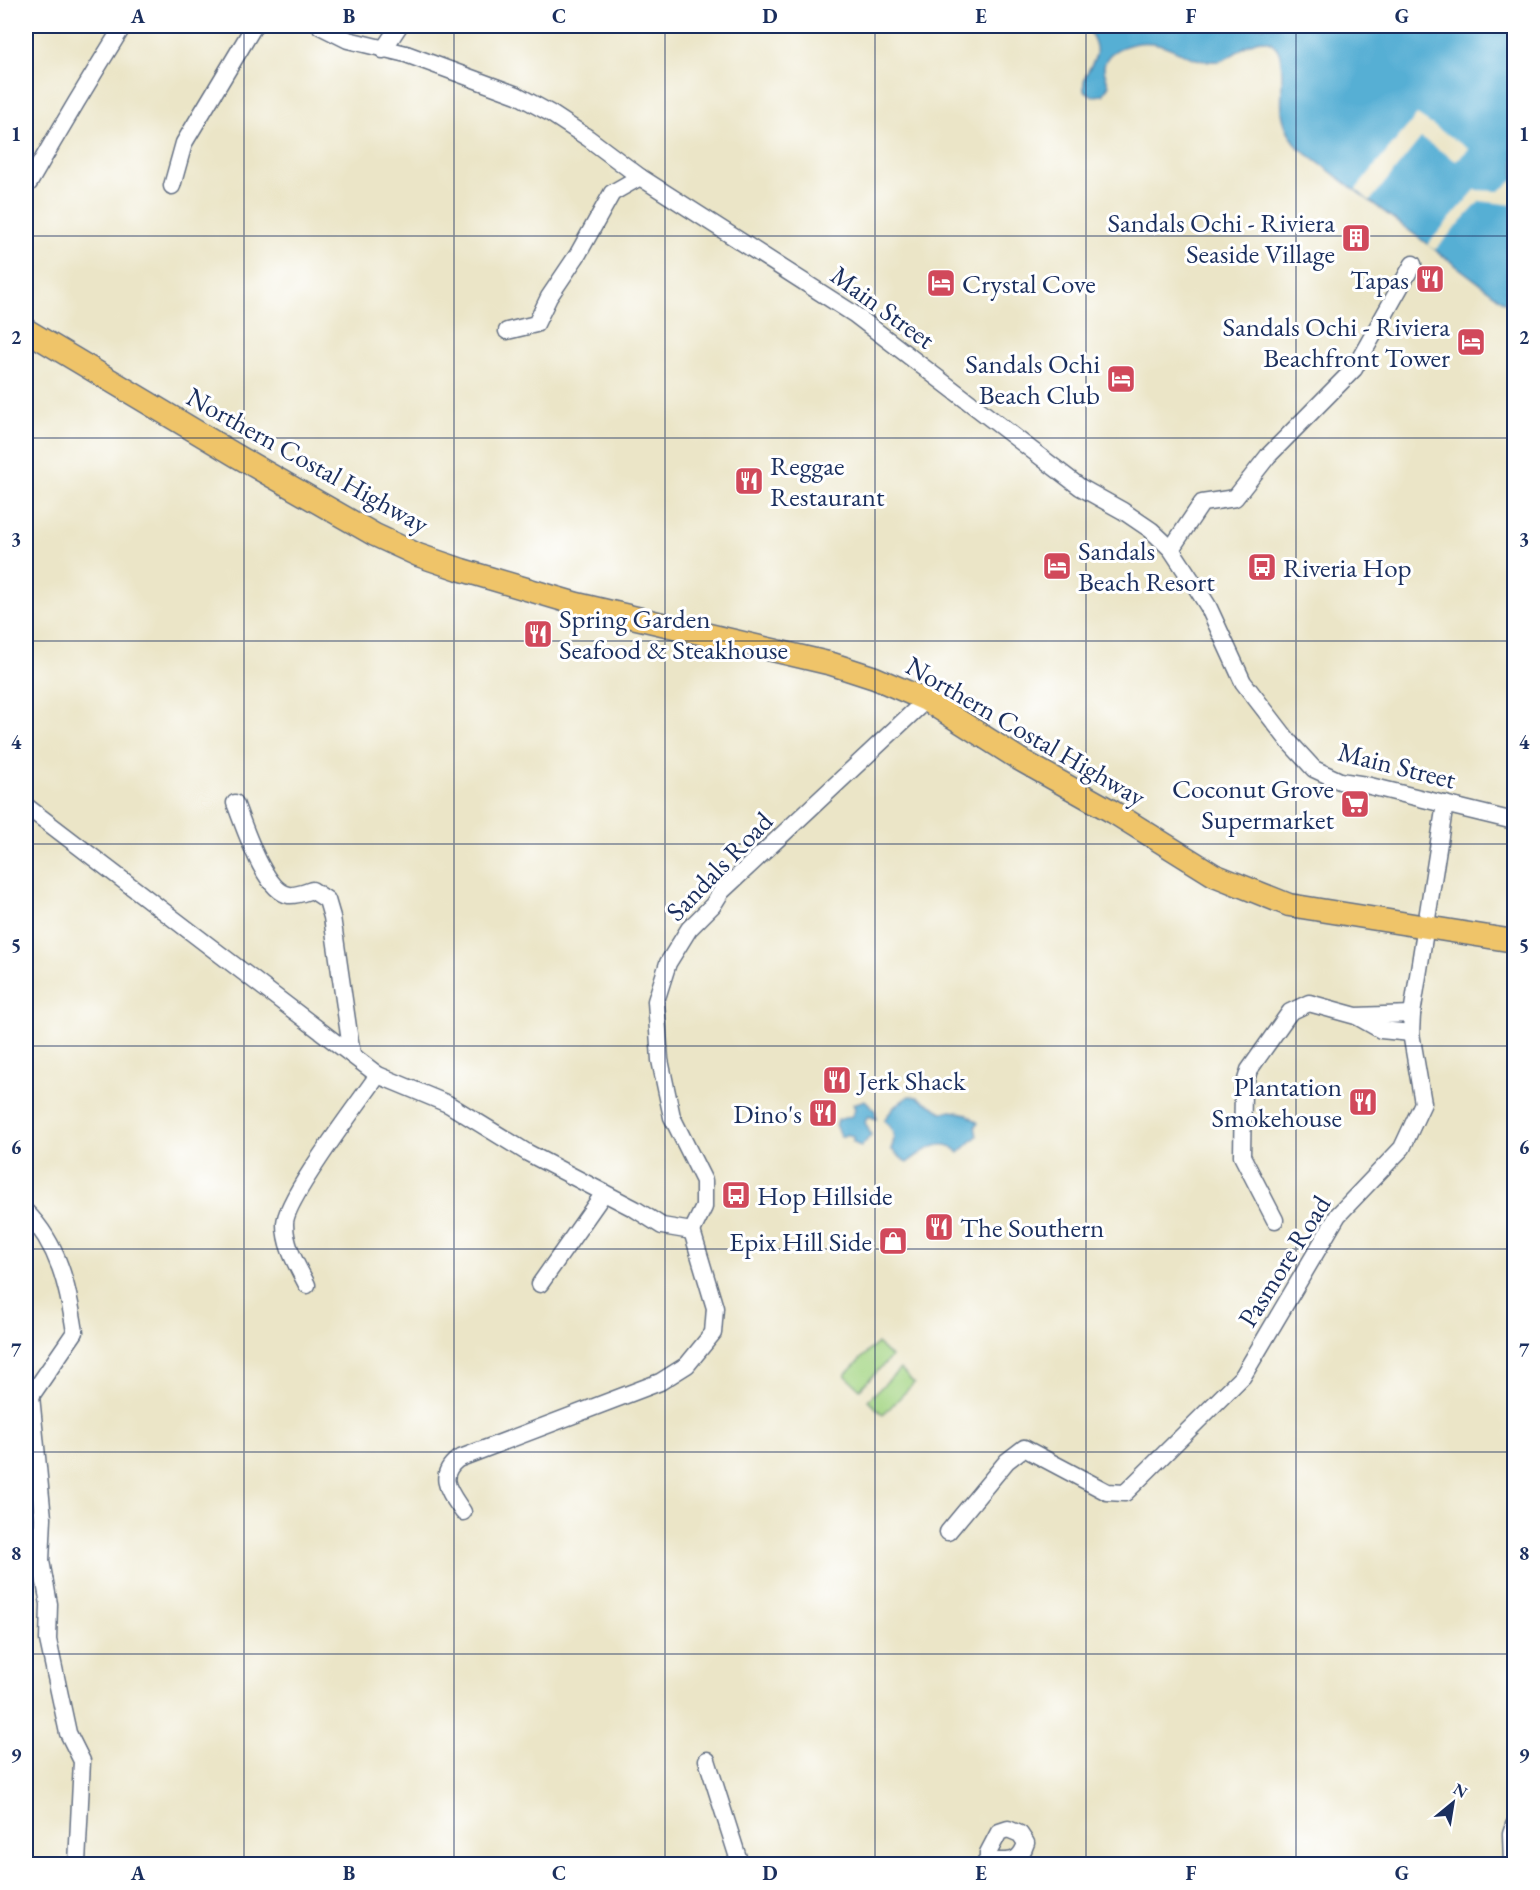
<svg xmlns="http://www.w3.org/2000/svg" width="1540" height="1890" font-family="'EB Garamond',serif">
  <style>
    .green { fill: #a4d584; stroke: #608271; stroke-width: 1.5 }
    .water { fill: #57afd4; stroke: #396f99; stroke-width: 1.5 }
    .pier { fill: #ebe5c7 }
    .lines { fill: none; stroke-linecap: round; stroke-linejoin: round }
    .minor-casing { stroke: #646f83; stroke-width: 19 }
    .major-casing { stroke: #646f83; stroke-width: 25 }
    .minor { stroke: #fff; stroke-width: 16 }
    .major { stroke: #efc469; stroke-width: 22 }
    .grid { fill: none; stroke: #1b2f5e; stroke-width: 1.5; stroke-opacity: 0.55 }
    .labels { text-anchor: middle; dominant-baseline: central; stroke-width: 6; stroke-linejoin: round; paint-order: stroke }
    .poi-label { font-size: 27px; fill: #1b2f5e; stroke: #fff; text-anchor: end }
    .street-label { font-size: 27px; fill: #1b2f5e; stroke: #fff }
    .neatline { fill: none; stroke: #1b2f5e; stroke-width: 2 }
    .grid-label { font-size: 20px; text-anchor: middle; font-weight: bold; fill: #1b2f5e }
  </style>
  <rect width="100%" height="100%" fill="#fff"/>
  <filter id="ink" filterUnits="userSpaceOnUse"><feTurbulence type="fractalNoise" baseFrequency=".0167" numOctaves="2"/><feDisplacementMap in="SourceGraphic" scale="12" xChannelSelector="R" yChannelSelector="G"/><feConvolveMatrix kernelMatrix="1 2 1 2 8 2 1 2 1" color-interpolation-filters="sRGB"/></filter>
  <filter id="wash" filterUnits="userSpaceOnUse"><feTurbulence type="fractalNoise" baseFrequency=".008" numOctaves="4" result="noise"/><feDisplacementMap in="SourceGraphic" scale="24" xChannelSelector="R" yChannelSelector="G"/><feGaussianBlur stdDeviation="1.35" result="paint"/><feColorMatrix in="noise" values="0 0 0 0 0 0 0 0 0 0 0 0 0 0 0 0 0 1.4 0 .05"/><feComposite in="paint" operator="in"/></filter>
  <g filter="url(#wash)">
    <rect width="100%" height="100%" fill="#ebe5c7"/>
    <g class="green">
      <polygon points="877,1343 891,1357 860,1389 845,1375"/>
      <polygon points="900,1369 914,1383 883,1415 868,1400"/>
    </g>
    <g class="water">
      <path d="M 1087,26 L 1514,26 L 1514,309 L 1299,148 C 1291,137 1283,125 1282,111 C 1280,96 1286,59 1276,47 C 1258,26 1237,58 1219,61 C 1190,64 1176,46 1153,43 C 1138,41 1105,47 1104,68 C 1104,73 1107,80 1109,85 L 1103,95 L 1093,96 L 1084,91 C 1082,72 1092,70 1096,54 C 1098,45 1091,34 1087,26 Z"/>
      <path d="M 909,1096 L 917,1097 L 942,1112 L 952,1111 L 967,1114 L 978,1123 L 975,1127 L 977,1136 L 959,1153 C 944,1134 921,1152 907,1163 L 891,1149 C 897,1136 893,1130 884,1120 L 895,1106 Z"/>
      <polygon points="865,1100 875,1110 876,1119 868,1116 865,1122 871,1135 861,1147 853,1142 853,1137 847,1134 841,1137 836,1127 838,1120 852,1116 855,1109 853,1104"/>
    </g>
    <g class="pier">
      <polygon points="1417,115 1469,149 1456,161 1421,138 1370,201 1356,189"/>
      <polygon points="1514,180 1514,205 1480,201 1435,250 1427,245 1475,190 1499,191"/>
    </g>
  </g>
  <g filter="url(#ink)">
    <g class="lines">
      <g class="minor-casing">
        <g id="minor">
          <polyline points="320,26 348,40 406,54 517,95 550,113 588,138 640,177 854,314 1080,487 1123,511 1151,530 1171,549 1196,587 1208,606 1243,682 1290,743 1314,769 1340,781 1366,785 1514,821"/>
          <polyline points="383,50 399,26"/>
          <path d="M 29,183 C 60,129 91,77 123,26"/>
          <polyline points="172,186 184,143 254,26"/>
          <polyline points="507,331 536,324 549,297 578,254 612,193 640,177"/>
          <polyline points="1171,549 1202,503 1235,498 1268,456 1354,369 1413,264"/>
          <path d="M 235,803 C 244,825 264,891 289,895 C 296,896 306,892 312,890 L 327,900 L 332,917 L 352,1055"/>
          <polyline points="26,806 378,1075 448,1104 528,1153 635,1209 662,1226 692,1231 704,1207 704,1181 672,1117 660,1060 656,1001 668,963 689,929 713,905 721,892 926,700"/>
          <polyline points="1358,1017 1381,1030 1411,1033"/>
          <path d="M 26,1212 C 59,1245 68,1287 75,1332 L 31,1396 L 43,1518 L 41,1561 L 49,1604 L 48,1640 L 68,1733 L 82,1761 L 77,1864"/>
          <polyline points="1275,1220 1242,1156 1243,1090 1249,1070 1290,1012 1309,1003 1356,1016 1412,1014"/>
          <polyline points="540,1284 604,1193"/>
          <path d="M 307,1285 C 297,1265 285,1247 285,1224 C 284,1200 361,1100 378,1075"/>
          <path d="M 463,1512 C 451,1493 435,1477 458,1459 L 660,1382 L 687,1365 L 713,1333 L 715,1308 L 692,1231"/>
          <polyline points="948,1532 1007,1461 1024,1448 1107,1492 1125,1493 1243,1376 1338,1215 1402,1148 1423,1103 1411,1033 1412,1014 1445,804"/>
          <polyline points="707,1760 740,1864"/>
          <path d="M 984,1864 C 998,1855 1017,1872 1026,1843 L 1020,1834 L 1008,1829 L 999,1832 L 988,1853 L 988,1862"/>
          <polyline points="1512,1864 1511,1834 1514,1825"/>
        </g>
      </g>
      <g class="major-casing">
        <polyline id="major" points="26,330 237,456 375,535 418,555 462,570 577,604 832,664 875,678 926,700 1019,759 1113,812 1214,875 1289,905 1514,941"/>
      </g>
      <use href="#minor" class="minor"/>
      <use href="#major" class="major"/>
    </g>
  </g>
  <path class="grid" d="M 244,26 L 244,1864M 454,26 L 454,1864M 665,26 L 665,1864M 875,26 L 875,1864M 1086,26 L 1086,1864M 1296,26 L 1296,1864M 26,236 L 1514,236M 26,438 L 1514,438M 26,641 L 1514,641M 26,844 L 1514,844M 26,1046 L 1514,1046M 26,1249 L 1514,1249M 26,1452 L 1514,1452M 26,1654 L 1514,1654"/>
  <defs>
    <g id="building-square" transform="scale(1.5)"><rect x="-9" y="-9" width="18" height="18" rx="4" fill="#d1495b" stroke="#fff"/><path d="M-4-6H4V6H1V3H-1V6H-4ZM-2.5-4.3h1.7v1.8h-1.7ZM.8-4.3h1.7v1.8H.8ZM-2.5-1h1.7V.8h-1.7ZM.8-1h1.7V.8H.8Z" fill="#fff"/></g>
    <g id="restaurant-square" transform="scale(1.5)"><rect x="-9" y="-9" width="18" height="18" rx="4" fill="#d1495b" stroke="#fff"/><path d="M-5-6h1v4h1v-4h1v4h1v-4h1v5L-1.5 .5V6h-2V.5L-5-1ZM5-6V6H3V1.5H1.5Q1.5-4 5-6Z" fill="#fff"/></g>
    <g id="hotel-square" transform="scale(1.5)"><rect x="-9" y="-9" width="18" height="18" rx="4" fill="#d1495b" stroke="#fff"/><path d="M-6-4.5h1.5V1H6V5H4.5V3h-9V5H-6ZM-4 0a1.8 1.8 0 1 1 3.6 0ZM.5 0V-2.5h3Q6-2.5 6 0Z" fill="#fff"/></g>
    <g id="bus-square" transform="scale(1.5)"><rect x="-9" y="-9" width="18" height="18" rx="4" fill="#d1495b" stroke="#fff"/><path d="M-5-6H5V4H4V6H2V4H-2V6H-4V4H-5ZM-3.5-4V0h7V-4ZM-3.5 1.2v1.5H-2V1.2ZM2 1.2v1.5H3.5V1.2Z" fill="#fff"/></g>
    <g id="supermarket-square" transform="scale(1.5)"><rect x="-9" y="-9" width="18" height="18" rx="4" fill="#d1495b" stroke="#fff"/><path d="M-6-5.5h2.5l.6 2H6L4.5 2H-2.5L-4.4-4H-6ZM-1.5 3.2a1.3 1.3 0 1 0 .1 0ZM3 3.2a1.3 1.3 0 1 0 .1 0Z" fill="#fff"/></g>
    <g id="shop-square" transform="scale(1.5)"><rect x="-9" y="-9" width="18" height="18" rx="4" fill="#d1495b" stroke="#fff"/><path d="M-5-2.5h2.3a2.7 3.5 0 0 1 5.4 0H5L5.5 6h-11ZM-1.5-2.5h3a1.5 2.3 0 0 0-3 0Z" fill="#fff"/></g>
  </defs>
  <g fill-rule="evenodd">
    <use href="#building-square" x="1356" y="238"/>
    <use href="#restaurant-square" x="1430" y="279"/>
    <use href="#hotel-square" x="941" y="283"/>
    <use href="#hotel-square" x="1471" y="342"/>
    <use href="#hotel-square" x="1121" y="379"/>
    <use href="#restaurant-square" x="749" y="481"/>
    <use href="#hotel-square" x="1057" y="566"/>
    <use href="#bus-square" x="1262" y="567"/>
    <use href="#restaurant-square" x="538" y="634"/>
    <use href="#supermarket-square" x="1355" y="804"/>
    <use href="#restaurant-square" x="837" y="1080"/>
    <use href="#restaurant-square" x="1363" y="1102"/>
    <use href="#restaurant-square" x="823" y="1113"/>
    <use href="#bus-square" x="736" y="1195"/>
    <use href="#restaurant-square" x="939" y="1227"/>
    <use href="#shop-square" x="893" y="1241"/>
  </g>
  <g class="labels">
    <g class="poi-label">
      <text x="1335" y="222">Sandals Ochi - Riviera<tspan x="1335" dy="31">Seaside Village</tspan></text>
      <text x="1409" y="279">Tapas</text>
      <text x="962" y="283" text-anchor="start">Crystal Cove</text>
      <text x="1450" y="326">Sandals Ochi - Riviera<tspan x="1450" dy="31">Beachfront Tower</tspan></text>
      <text x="1100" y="363">Sandals Ochi<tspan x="1100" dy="31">Beach Club</tspan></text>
      <text x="770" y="465" text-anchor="start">Reggae<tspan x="770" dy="31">Restaurant</tspan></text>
      <text x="1078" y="550" text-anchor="start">Sandals<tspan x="1078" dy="31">Beach Resort</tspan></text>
      <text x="1283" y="567" text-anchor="start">Riveria Hop</text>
      <text x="559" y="618" text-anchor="start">Spring Garden<tspan x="559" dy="31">Seafood &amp; Steakhouse</tspan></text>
      <text x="1334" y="788">Coconut Grove<tspan x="1334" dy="31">Supermarket</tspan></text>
      <text x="858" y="1080" text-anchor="start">Jerk Shack</text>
      <text x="1342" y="1086">Plantation<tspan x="1342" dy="31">Smokehouse</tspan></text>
      <text x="802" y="1113">Dino's</text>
      <text x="757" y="1195" text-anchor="start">Hop Hillside</text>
      <text x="960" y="1227" text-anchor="start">The Southern</text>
      <text x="872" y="1241">Epix Hill Side</text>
    </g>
    <g class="street-label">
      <text transform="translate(883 307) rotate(36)">Main Street</text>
      <text transform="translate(308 460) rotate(29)">Northern Costal Highway</text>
      <text transform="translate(1026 731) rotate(30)">Northern Costal Highway</text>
      <text transform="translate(1397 765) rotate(14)">Main Street</text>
      <text transform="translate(719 866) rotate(-46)">Sandals Road</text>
      <text transform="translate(1284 1261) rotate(-58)">Pasmore Road</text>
    </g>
  </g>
  <rect width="1540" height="1890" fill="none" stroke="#fff" stroke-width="66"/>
  <g transform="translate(1453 1803) rotate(30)" stroke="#ffffff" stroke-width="4.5" paint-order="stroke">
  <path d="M0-4.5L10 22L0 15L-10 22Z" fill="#1b2f5e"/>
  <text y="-9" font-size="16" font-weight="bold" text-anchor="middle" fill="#1b2f5e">N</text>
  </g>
  <rect x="33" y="33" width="1474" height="1824" class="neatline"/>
  <g class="grid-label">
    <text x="138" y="23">A</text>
    <text x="349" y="23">B</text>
    <text x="559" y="23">C</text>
    <text x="770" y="23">D</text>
    <text x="981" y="23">E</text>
    <text x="1191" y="23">F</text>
    <text x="1402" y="23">G</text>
    <text x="16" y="141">1</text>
    <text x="1524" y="141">1</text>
    <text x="16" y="344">2</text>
    <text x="1524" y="344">2</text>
    <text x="16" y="546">3</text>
    <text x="1524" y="546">3</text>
    <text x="16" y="749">4</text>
    <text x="1524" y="749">4</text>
    <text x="16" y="952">5</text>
    <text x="1524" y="952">5</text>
    <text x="16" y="1154">6</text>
    <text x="1524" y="1154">6</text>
    <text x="16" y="1357">7</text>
    <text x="1524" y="1357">7</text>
    <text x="16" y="1560">8</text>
    <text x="1524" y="1560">8</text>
    <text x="16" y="1762">9</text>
    <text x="1524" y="1762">9</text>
    <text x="138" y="1880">A</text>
    <text x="349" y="1880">B</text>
    <text x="559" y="1880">C</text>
    <text x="770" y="1880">D</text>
    <text x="981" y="1880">E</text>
    <text x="1191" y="1880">F</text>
    <text x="1402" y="1880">G</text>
  </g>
</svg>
